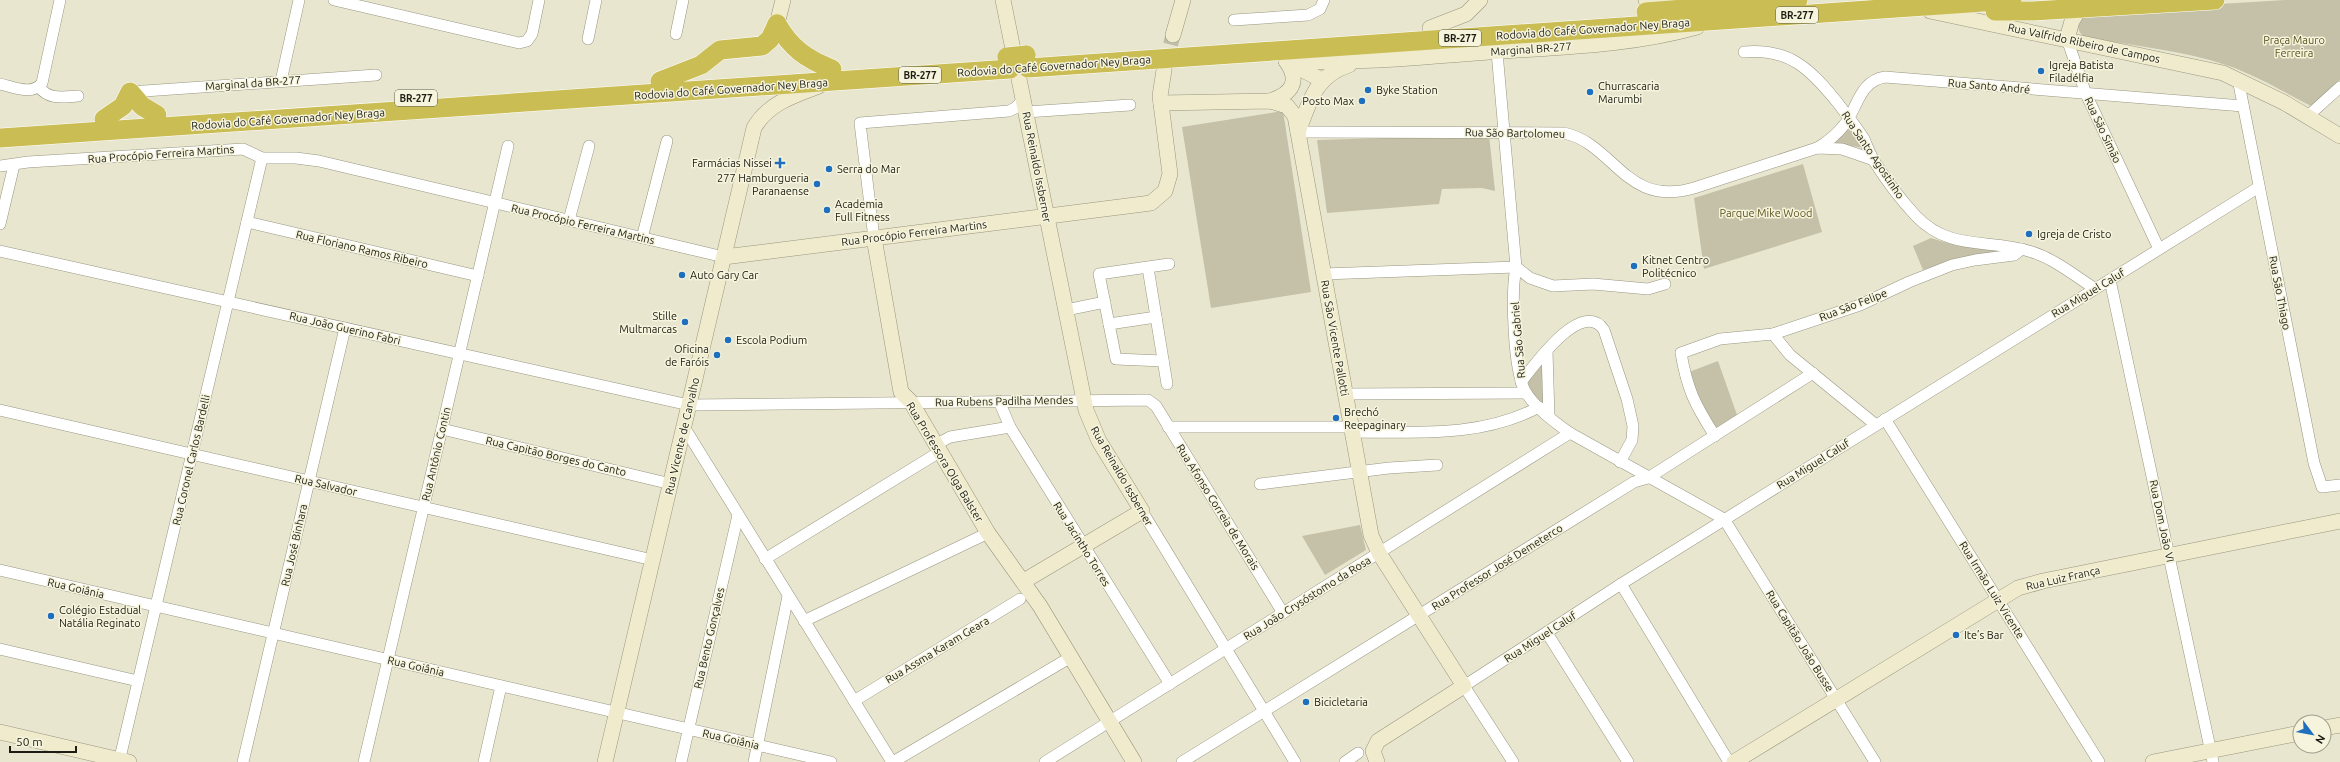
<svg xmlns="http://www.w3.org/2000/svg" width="2340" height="762" font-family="Ubuntu,sans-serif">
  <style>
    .green { fill: #c4c1a8 }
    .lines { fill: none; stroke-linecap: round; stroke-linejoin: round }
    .secondary-tunnel { stroke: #c0beaa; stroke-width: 15; stroke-dasharray: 15 8; stroke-linecap: butt }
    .street-casing { stroke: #989680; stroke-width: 12 }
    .secondary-casing { stroke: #989680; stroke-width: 16 }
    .highway-casing { stroke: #fff; stroke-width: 20 }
    .street { stroke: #fff; stroke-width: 11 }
    .secondary { stroke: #efebcc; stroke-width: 15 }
    .highway { stroke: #cabd54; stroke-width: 19 }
    .highway-bridge-casing { stroke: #fff; stroke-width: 20; stroke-linecap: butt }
    .highway-bridge { stroke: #cabd54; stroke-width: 19 }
    .poi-dot { fill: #1e6fbe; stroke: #f6f4dd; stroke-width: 1.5 }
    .labels { text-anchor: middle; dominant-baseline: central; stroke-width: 3; stroke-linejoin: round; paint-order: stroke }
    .shield { fill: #f6f4dd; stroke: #5d5d50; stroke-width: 1 }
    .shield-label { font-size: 10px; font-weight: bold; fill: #1c1c13 }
    .street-label { font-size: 11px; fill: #1c1c13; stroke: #f6f4dd }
    .park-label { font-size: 11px; fill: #5b551f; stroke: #f6f4dd }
    .poi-label { font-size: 11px; fill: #1c1c13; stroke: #f6f4dd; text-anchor: start }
  </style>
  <rect width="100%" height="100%" fill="#e9e6d0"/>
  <g class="green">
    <path d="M 2285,0 L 2340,0 L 2340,80 L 2311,106 C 2284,92 2257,76 2229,66 C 2183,50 2133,46 2085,37 C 2078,33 2078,28 2078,20 L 2089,12 Z"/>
    <polygon points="1283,111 1311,292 1211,308 1182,127"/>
    <polygon points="1849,124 1864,148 1833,143"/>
    <polygon points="1489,135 1495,191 1482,188 1442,189 1439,204 1327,213 1317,140"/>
    <polygon points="1803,164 1822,232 1704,269 1694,198"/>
    <polygon points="1931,238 1957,246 2014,251 1959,258 1923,270 1913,246"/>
    <polygon points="1718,361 1737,415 1715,429 1703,412 1689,372"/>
    <polygon points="1543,363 1545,402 1543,405 1534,397 1527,382"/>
    <polygon points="1360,525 1366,550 1325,575 1302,536"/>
  </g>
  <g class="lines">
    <polyline class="secondary-tunnel" points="1165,67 1173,35"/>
    <g class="street-casing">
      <g id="street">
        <polyline points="334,0 519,43 527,41 532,34 539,0"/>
        <polyline points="1234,20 1308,15 1320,9 1324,0"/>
        <polyline points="676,34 683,0"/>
        <polyline points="588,39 596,0"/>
        <polyline points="2067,39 2086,94 2159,249"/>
        <path d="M 1497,52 L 1516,267 C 1511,293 1513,368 1525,391 C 1535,408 1554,422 1570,433 L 1724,519 L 1875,762"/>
        <path d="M 1744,52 C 1790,48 1810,69 1837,102 C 1846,114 1856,126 1864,139 C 1867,146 1870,154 1874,161 C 1886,180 1901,200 1916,216 C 1950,252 1990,238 2032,252 C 2054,259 2074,275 2094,288"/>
        <polyline points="2238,79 2314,463 2322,487 2340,485"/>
        <polyline points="281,81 299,0"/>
        <path d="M 0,84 C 14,87 32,96 42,83 L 60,0"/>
        <path d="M 39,87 C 49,100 62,97 78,96"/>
        <polyline points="130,92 376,75"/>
        <polyline points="1026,112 1130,105"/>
        <polyline points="2308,116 2340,87"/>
        <path d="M 1298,132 L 1564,133 C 1615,144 1625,208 1694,188 L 1817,148 L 1842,149 L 1874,160"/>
        <path d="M 1817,148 C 1828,142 1837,134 1845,124 C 1858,106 1860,81 1885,77 L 2243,106"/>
        <polyline points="0,166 28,162 243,149 262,158 296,158 319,161 724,257"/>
        <polyline points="569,220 589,146"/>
        <polyline points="247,222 478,276"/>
        <polyline points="0,224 14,165"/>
        <polyline points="642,238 667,141"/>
        <polyline points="874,238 860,123 1009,111 1015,108 1023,100"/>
        <polyline points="0,251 689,405 1148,400 1156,406 1283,613"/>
        <polyline points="1148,268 1167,384"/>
        <polyline points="1324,274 1516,267 1530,278 1553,286 1593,284 1648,289 1665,284"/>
        <polyline points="2110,280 2213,762"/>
        <polyline points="1066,310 1105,302"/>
        <polyline points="1109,324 1156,317"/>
        <polyline points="1773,334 1790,355 1876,425"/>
        <polyline points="1547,351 1549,417"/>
        <polyline points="1163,361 1116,359 1099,274 1169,264"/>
        <path d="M 1521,382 C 1533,367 1582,297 1604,330 L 1627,399 L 1633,426 L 1632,440 L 1620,462"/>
        <polyline points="1345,394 1526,393"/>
        <polyline points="999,401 1010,427 1170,684"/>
        <polyline points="0,410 653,560"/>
        <polyline points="1885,419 2099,762"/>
        <polyline points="684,427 892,762"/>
        <polyline points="1168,427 1351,427"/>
        <polyline points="442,429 671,484"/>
        <path d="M 1352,432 C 1415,432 1481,438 1539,407"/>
        <path d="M 1715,436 C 1695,405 1687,389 1681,353 L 1720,339 L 1773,334 L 1860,305 L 1909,282 L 1952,265 L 1975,260 L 2014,255 L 2022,249"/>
        <polyline points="937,444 950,437 1010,427"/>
        <polyline points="1260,484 1389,468 1437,465"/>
        <polyline points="1142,511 1295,762"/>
        <polyline points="765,559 941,451"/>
        <polyline points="0,570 831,762"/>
        <polyline points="1621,584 1729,762"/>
        <polyline points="804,621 988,533"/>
        <polyline points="1547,633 1628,762"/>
        <polyline points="0,649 138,681"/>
        <polyline points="854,701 1020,599"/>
        <polyline points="119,762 262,158"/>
        <polyline points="243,762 345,328"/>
        <polyline points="364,762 508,146"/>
        <polyline points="484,762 501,686"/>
        <polyline points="681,762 738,515"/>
        <polyline points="754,762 788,596"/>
        <polyline points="893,762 1071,657"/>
        <polyline points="1045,762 1570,433"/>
        <polyline points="1182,762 1634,482 1648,478 1813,373"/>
        <polyline points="1345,762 1358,753"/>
        <polyline points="1513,762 1464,686 1621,584 2259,187"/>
      </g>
    </g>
    <g class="secondary-casing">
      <g id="secondary">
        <polyline points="1003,0 1086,410 1099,441 1142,511 1024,581"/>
        <polyline points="1646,0 1680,2"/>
        <polyline points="1930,11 2223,73 2285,103 2340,136"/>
        <polyline points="777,24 783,0"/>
        <polyline points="1430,28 1466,14 1480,0"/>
        <polyline points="1173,35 1183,0"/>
        <polyline points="2067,39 2072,21 2080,8"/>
        <path d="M 1286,61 C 1354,64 1422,57 1489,52 C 1559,47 1629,46 1697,27"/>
        <polyline points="1291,64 1322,80"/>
        <path d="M 1270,101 C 1291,94 1301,82 1286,61"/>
        <polyline points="1161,103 1270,101 1287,106 1295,116 1371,535 1379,553 1464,686 1378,741 1373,751 1377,762"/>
        <path d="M 1298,132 C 1310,101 1315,76 1349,65"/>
        <polyline points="874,238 901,392 911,402 988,533 1040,606 1134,762"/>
        <polyline points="724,257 1151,203 1165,191 1170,174 1160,96 1164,70"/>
        <polyline points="2324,728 2340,725"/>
        <polyline points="0,732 129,762"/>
        <path d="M 605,762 L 754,128 C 768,103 795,95 819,86"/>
        <polyline points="1734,762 2018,588 2043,581 2340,521"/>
        <polyline points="2153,762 2300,733"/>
      </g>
    </g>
    <g class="highway-casing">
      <g id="highway">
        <polyline points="1995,11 2033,11 2215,0"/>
        <polyline points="1646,12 1798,0"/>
        <path d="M 777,24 C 791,48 806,59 832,69"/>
        <polyline points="1028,68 2012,0"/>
        <polyline points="660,81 701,65 720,50 762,46 770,39 777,24"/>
        <polyline points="104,119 123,106 130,92 142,106 157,115"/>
        <polyline points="0,138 1010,69"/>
      </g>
    </g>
    <use href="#street" class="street"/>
    <use href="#secondary" class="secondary"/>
    <use href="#highway" class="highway"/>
    <g class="highway-bridge-casing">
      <polyline id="highway-bridge" points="1007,57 1026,55"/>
    </g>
    <use href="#highway-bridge" class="highway-bridge"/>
  </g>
  <g class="poi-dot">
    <circle cx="2041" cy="71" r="4"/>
    <circle cx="1368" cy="90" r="4"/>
    <circle cx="1590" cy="92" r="4"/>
    <circle cx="1362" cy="101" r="4"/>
    <path d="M778 157h4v4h4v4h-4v4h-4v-4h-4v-4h4z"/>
    <circle cx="829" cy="169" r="4"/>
    <circle cx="817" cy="184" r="4"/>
    <circle cx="827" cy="210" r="4"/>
    <circle cx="2029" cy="234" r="4"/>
    <circle cx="1634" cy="266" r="4"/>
    <circle cx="682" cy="275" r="4"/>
    <circle cx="685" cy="322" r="4"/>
    <circle cx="728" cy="340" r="4"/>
    <circle cx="717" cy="355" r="4"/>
    <circle cx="1336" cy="418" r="4"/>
    <circle cx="51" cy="616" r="4"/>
    <circle cx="1956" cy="635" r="4"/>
    <circle cx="1306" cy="702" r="4"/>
  </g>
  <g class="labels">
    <g class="shield">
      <rect x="1776" y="7" width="42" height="16" rx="3"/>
      <rect x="1439" y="30" width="42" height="16" rx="3"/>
      <rect x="899" y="67" width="42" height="16" rx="3"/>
      <rect x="395" y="90" width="42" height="16" rx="3"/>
    </g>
    <g class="shield-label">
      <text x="1797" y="15">BR-277</text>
      <text x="1460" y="38">BR-277</text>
      <text x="920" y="75">BR-277</text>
      <text x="416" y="98">BR-277</text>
    </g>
    <g class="street-label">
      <text transform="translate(1593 29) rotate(-4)">Rodovia do Café Governador Ney Braga</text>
      <text transform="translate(2084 43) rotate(12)">Rua Valfrido Ribeiro de Campos</text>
      <text transform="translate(1531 49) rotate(-4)">Marginal BR-277</text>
      <text transform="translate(1054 66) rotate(-4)">Rodovia do Café Governador Ney Braga</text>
      <text transform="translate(253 83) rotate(-4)">Marginal da BR-277</text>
      <text transform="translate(1989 86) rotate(5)">Rua Santo André</text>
      <text transform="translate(731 89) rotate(-4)">Rodovia do Café Governador Ney Braga</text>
      <text transform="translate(288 119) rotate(-4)">Rodovia do Café Governador Ney Braga</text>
      <text transform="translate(2103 130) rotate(65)">Rua São Simão</text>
      <text transform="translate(1515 133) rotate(1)">Rua São Bartolomeu</text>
      <text transform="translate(161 154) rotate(-4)">Rua Procópio Ferreira Martins</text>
      <text transform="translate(1873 155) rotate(56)">Rua Santo Agostinho</text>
      <text transform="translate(1037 167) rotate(79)">Rua Reinaldo Issberner</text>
      <text transform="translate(583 224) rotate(13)">Rua Procópio Ferreira Martins</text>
      <text transform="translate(914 233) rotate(-7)">Rua Procópio Ferreira Martins</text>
      <text transform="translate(362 249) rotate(13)">Rua Floriano Ramos Ribeiro</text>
      <text transform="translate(2088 293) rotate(-31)">Rua Miguel Caluf</text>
      <text transform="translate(2280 293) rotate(79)">Rua São Thiago</text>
      <text transform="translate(1853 305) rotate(-21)">Rua São Felipe</text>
      <text transform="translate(345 328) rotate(13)">Rua João Guerino Fabri</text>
      <text transform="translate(1335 338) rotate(80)">Rua São Vicente Pallotti</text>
      <text transform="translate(1518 340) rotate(-95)">Rua São Gabriel</text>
      <text transform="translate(1004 401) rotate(-1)">Rua Rubens Padilha Mendes</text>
      <text transform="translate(682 436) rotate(-77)">Rua Vicente de Carvalho</text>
      <text transform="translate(436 454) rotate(-77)">Rua Antônio Contin</text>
      <text transform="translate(556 456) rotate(13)">Rua Capitão Borges do Canto</text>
      <text transform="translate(191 460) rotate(-77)">Rua Coronel Carlos Bardelli</text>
      <text transform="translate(945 462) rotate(59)">Rua Professora Olga Balster</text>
      <text transform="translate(1813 464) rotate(-32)">Rua Miguel Caluf</text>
      <text transform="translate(1122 476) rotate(60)">Rua Reinaldo Issberner</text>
      <text transform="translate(326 485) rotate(13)">Rua Salvador</text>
      <text transform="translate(1218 507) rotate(58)">Rua Afonso Correia de Morais</text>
      <text transform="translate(2162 521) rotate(78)">Rua Dom João VI</text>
      <text transform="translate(1082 544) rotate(58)">Rua Jacintho Torres</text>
      <text transform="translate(294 545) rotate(-77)">Rua José Binhara</text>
      <text transform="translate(1497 567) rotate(-32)">Rua Professor José Demeterco</text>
      <text transform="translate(2063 578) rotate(-13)">Rua Luiz França</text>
      <text transform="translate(76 588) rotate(13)">Rua Goiânia</text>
      <text transform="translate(1992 590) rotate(58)">Rua Irmão Luiz Vicente</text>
      <text transform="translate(1307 598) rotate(-32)">Rua João Crysóstomo da Rosa</text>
      <text transform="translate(1540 637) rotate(-33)">Rua Miguel Caluf</text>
      <text transform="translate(709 638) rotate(-77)">Rua Bento Gonçalves</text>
      <text transform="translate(1800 641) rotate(58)">Rua Capitão João Busse</text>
      <text transform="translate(937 650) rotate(-31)">Rua Assma Karam Geara</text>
      <text transform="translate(416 666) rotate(13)">Rua Goiânia</text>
      <text transform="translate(731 739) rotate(13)">Rua Goiânia</text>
    </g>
    <g class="park-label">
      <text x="2294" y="40">Praça Mauro<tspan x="2294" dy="13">Ferreira</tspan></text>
      <text x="1766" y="213">Parque Mike Wood</text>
    </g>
    <g class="poi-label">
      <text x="2049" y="65">Igreja Batista<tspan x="2049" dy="13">Filadélfia</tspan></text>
      <text x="1598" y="86">Churrascaria<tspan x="1598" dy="13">Marumbi</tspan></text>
      <text x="1376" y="90">Byke Station</text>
      <text x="1354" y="101" text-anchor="end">Posto Max</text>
      <text x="772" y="163" text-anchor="end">Farmácias Nissei</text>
      <text x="837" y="169">Serra do Mar</text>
      <text x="809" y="178" text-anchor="end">277 Hamburgueria<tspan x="809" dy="13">Paranaense</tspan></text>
      <text x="835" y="204">Academia<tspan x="835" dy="13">Full Fitness</tspan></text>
      <text x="2037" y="234">Igreja de Cristo</text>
      <text x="1642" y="260">Kitnet Centro<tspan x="1642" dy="13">Politécnico</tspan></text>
      <text x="690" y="275">Auto Gary Car</text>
      <text x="677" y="316" text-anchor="end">Stille<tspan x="677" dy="13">Multmarcas</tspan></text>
      <text x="736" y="340">Escola Podium</text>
      <text x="709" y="349" text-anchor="end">Oficina<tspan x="709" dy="13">de Faróis</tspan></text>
      <text x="1344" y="412">Brechó<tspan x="1344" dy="13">Reepaginary</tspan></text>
      <text x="59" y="610">Colégio Estadual<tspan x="59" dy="13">Natália Reginato</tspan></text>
      <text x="1964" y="635">Ite’s Bar</text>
      <text x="1314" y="702">Bicicletaria</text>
    </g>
  </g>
  <g transform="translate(2312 734) rotate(122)"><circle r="19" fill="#f6f4dd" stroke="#9f9e8c"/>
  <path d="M0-3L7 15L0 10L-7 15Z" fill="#1e6fbe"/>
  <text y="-6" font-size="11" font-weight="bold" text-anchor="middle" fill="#1c1c13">N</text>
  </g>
  <path d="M10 746v6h66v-6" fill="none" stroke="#1c1c13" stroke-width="2"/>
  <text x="16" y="746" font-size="12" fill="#1c1c13" stroke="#f6f4dd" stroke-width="3" paint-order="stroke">50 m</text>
</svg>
